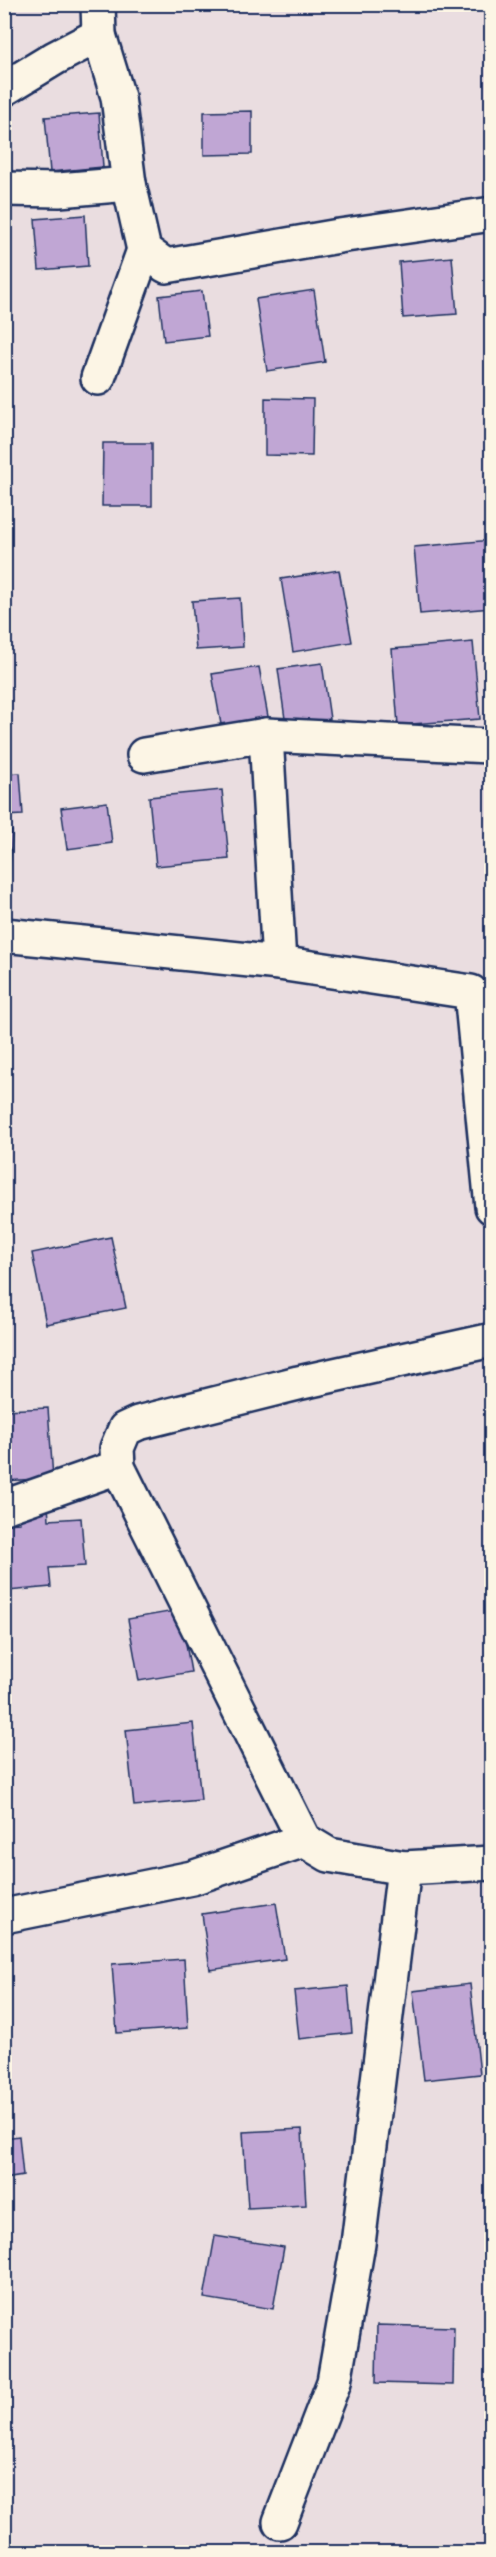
<svg xmlns="http://www.w3.org/2000/svg" width="496" height="2557" font-family="Delius,sans-serif">
  <style>
    .building { fill: #c0a6d4; stroke: #1b2f5e; stroke-width: 1.5 }
    .lines { fill: none; stroke-linecap: round; stroke-linejoin: round }
    .minor-casing { stroke: #1b2f5e; stroke-width: 38 }
    .minor { stroke: #fcf5e5; stroke-width: 33 }
  </style>
  <rect width="100%" height="100%" fill="#eadde0"/>
  <filter id="ink" filterUnits="userSpaceOnUse"><feTurbulence type="fractalNoise" baseFrequency=".0167" numOctaves="2"/><feDisplacementMap in="SourceGraphic" scale="12" xChannelSelector="R" yChannelSelector="G"/><feConvolveMatrix kernelMatrix="1 2 1 2 8 2 1 2 1" color-interpolation-filters="sRGB"/></filter>
  <g filter="url(#ink)">
    <g class="building">
      <polygon points="252,111 252,154 204,155 204,112"/>
      <polygon points="99,113 103,167 50,172 45,117"/>
      <polygon points="488,150 492,150 492,187"/>
      <polygon points="85,215 88,266 39,270 35,219"/>
      <polygon points="452,257 457,314 403,318 399,262"/>
      <polygon points="314,290 325,362 267,371 256,299"/>
      <polygon points="202,291 208,336 164,341 159,296"/>
      <polygon points="265,398 313,399 312,456 265,455"/>
      <polygon points="103,443 152,443 152,506 102,506"/>
      <polygon points="492,540 492,608 420,614 414,547"/>
      <polygon points="339,570 352,642 293,652 281,579"/>
      <polygon points="240,598 243,647 196,650 192,601"/>
      <polygon points="473,642 480,719 398,725 392,649"/>
      <polygon points="322,663 330,719 286,726 278,669"/>
      <polygon points="259,667 269,722 222,730 212,674"/>
      <polygon points="20,773 23,815 4,816 4,774"/>
      <polygon points="222,790 229,859 156,866 149,797"/>
      <polygon points="107,802 112,843 67,849 61,808"/>
      <polygon points="4,831 12,831 8,904 4,904"/>
      <polygon points="111,1237 126,1308 46,1324 32,1253"/>
      <polygon points="48,1408 53,1478 4,1481 4,1410"/>
      <polygon points="48,1505 49,1520 81,1518 85,1566 49,1568 51,1587 8,1591 4,1524 20,1523 18,1508"/>
      <polygon points="180,1610 191,1672 139,1681 128,1619"/>
      <polygon points="193,1723 201,1800 134,1806 126,1730"/>
      <polygon points="276,1903 285,1959 210,1970 202,1914"/>
      <polygon points="184,1959 188,2028 117,2033 112,1964"/>
      <polygon points="470,1984 480,2074 424,2080 413,1991"/>
      <polygon points="348,1986 352,2033 299,2039 294,1991"/>
      <polygon points="302,2129 306,2205 248,2208 243,2132"/>
      <polygon points="19,2136 23,2176 4,2179 4,2138"/>
      <polygon points="215,2236 284,2247 273,2309 204,2298"/>
      <polygon points="377,2325 454,2327 453,2385 376,2383"/>
    </g>
    <g class="lines">
      <g class="minor-casing">
        <g id="minor">
          <polyline points="98,4 99,35 118,97 129,184"/>
          <polyline points="4,89 55,58 99,35"/>
          <polyline points="4,189 59,190 129,184 144,250 166,266 339,236 492,214"/>
          <polyline points="98,378 144,250"/>
          <polyline points="266,735 489,746"/>
          <polyline points="144,755 266,735 279,963 471,992 492,1207"/>
          <polyline points="4,935 279,963"/>
          <polyline points="492,1340 298,1383 138,1423 125,1429 117,1448 118,1467 304,1840 329,1855 404,1868 492,1863"/>
          <polyline points="4,1507 118,1467"/>
          <polyline points="4,1916 192,1878 304,1840"/>
          <polyline points="280,2522 334,2382 358,2244 404,1868"/>
        </g>
      </g>
      <use href="#minor" class="minor"/>
    </g>
  </g>
  <rect width="496" height="2557" fill="none" stroke="#fcf5e5" stroke-width="24"/>
  <rect x="12" y="12" width="472" height="2533" fill="none" stroke="#1b2f5e" stroke-width="2" filter="url(#ink)"/>
</svg>
